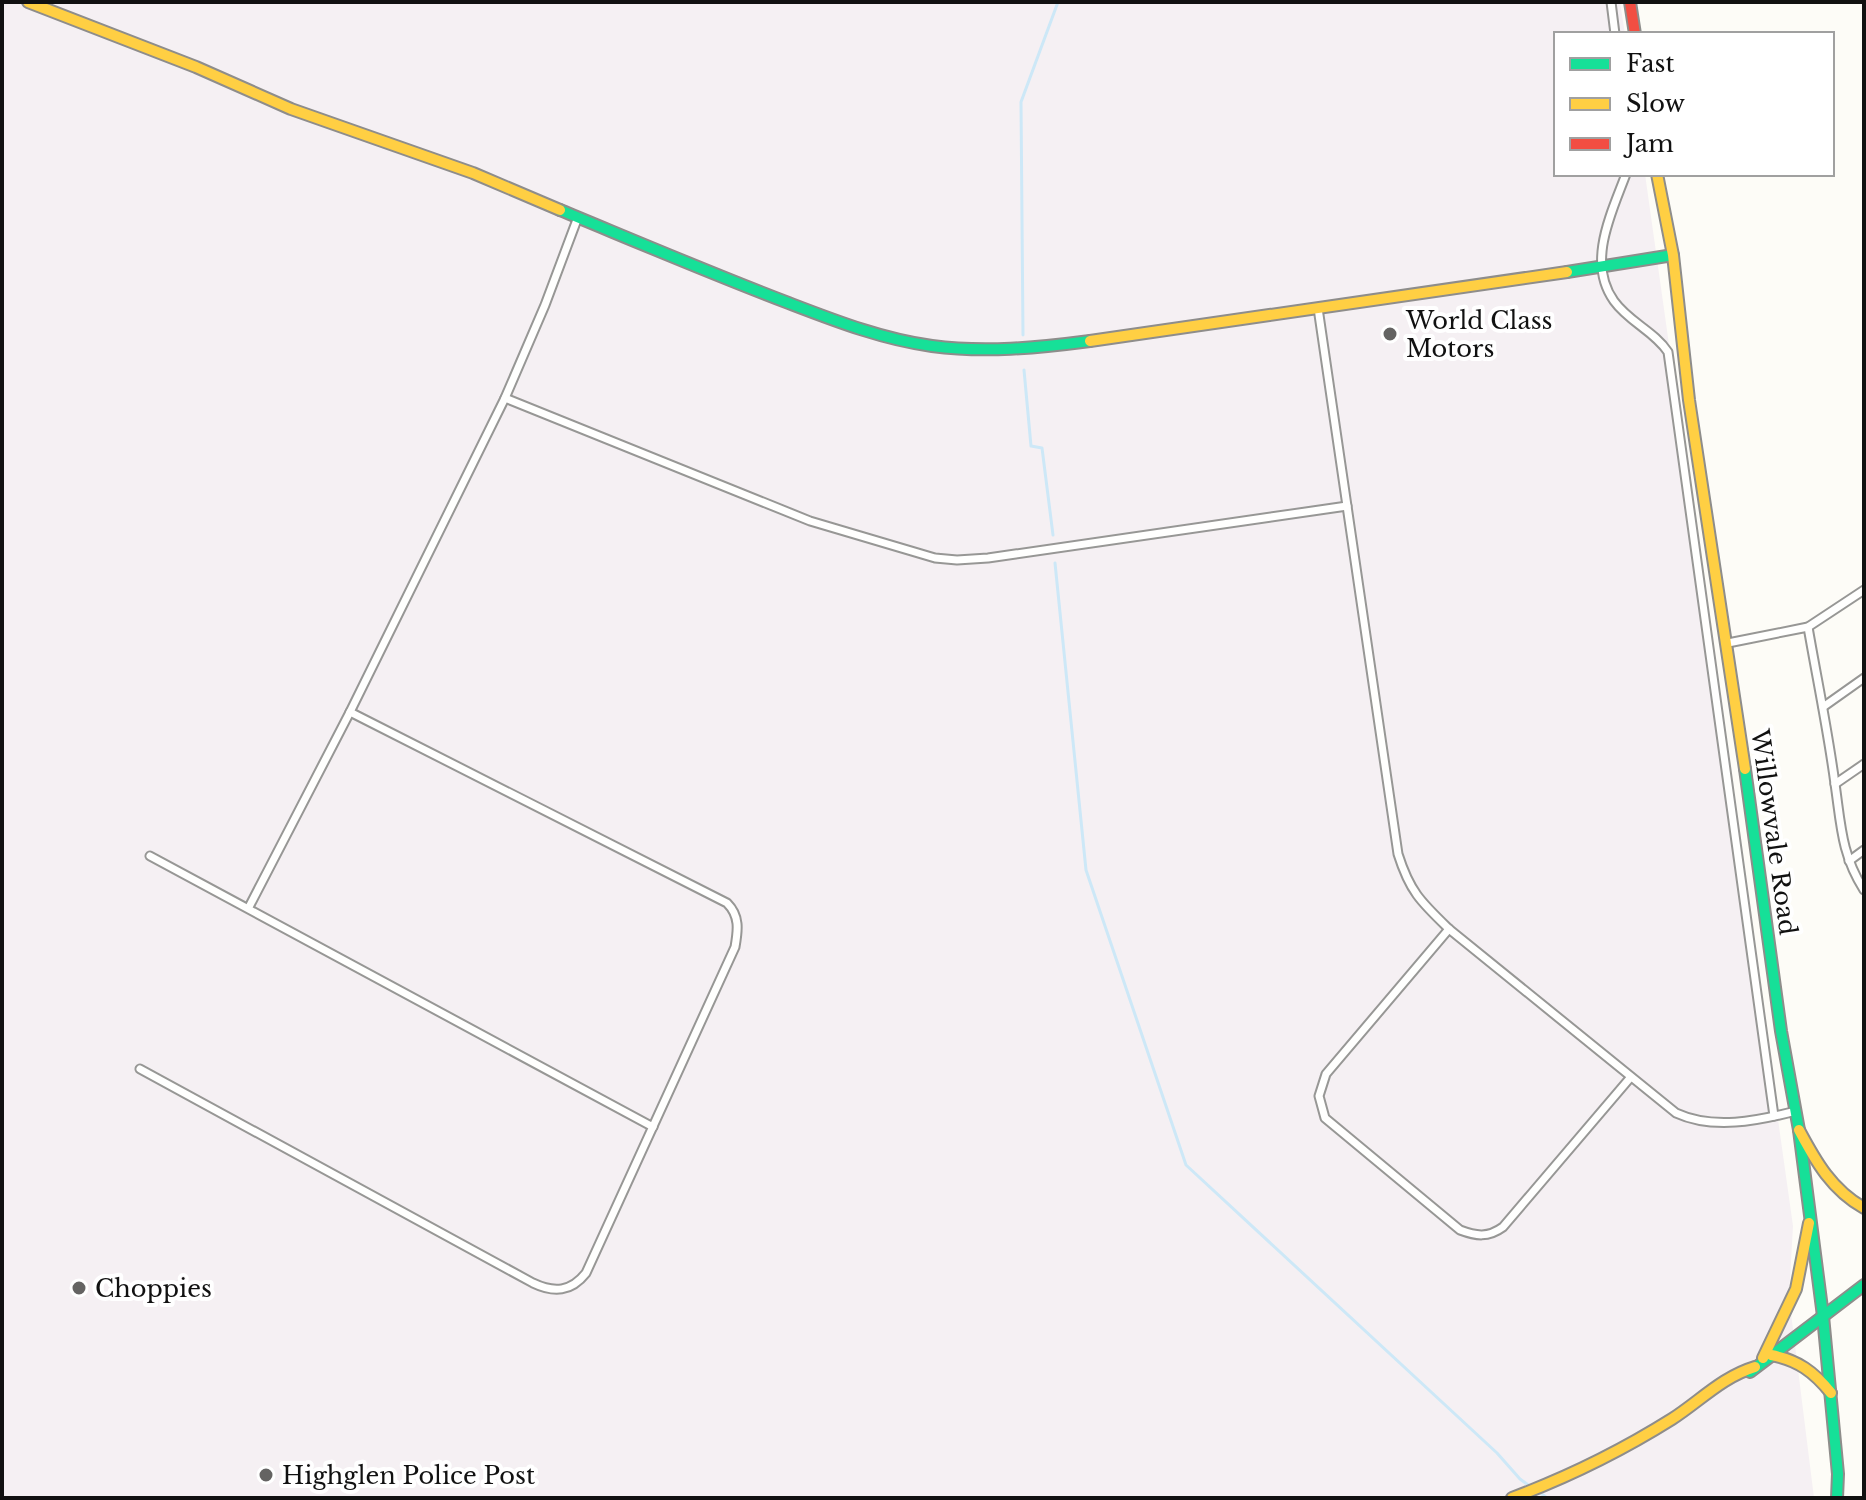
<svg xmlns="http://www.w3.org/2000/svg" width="1866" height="1500" font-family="'Libre Baskerville',serif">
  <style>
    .industrial { fill: #f5f0f3 }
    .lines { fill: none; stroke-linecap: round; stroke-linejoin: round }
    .stream { stroke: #cde8f7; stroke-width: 3 }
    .street-casing { stroke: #979795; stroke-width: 11 }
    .fast-casing { stroke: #8e8d8b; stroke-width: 14 }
    .slow-casing { stroke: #8e8d8b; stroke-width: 14 }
    .jam-casing { stroke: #8e8d8b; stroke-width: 14 }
    .street { stroke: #fffffe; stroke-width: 7 }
    .fast { stroke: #16e098; stroke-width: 10 }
    .slow { stroke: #ffcf43; stroke-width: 10 }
    .jam { stroke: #f24e42; stroke-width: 10 }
    .poi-dot { fill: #646362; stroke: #fff; stroke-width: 3 }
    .labels { text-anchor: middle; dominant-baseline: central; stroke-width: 8; stroke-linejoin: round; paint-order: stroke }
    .poi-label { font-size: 24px; fill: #111; stroke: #fff; text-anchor: start }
    .street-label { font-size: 24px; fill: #111; stroke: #fff }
  </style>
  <rect width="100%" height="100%" fill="#fdfcf7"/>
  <polygon class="industrial" points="2,2 1620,2 1625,34 1556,34 1556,174 1645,174 1793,1226 1789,1297 1814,1498 2,1498"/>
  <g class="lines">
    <g class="stream">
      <polyline points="1023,335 1021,102 1058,2"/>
      <polyline points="1024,370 1031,446 1042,448 1053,535"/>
      <polyline points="1055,563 1086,870 1186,1165 1497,1453 1520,1479 1531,1487"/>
      <polyline points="1538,1491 1547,1498"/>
    </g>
    <g class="street-casing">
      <g id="street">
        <polyline points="1611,2 1615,34"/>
        <path d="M 1626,174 C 1612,212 1586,262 1614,301 C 1629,322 1654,331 1668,352 L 1774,1116"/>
        <path d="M 1318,308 L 1398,854 C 1410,892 1421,902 1449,929 L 1676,1113 C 1713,1130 1757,1121 1796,1111"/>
        <polyline points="505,398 810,521 935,558 957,560 988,558 1347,506"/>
        <path d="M 1808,627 C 1817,679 1828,731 1835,784 C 1841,824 1841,854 1864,890"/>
        <polyline points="1728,643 1808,627 1864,590"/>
        <polyline points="1823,707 1864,678"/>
        <polyline points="1835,784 1864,764"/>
        <polyline points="150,856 653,1127"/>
        <polyline points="1849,861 1864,850"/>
        <polyline points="249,907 350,712 505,398 545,305 578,217"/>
        <path d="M 1449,929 L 1326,1074 L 1319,1096 L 1325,1118 L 1460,1230 C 1476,1236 1488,1238 1503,1227 L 1630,1078"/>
        <path d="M 140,1069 L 533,1283 C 554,1293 571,1292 586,1273 L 735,947 C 738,930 740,916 727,903 L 350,712"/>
      </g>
    </g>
    <g class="fast-casing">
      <g id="fast">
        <path d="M 560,210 C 635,241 710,273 786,302 C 833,320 881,339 932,346 C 984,353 1037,348 1090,341"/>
        <polyline points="1567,272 1673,255"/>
        <polyline points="1745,769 1781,1031 1799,1130 1823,1316 1838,1474 1837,1498"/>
        <polyline points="1750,1372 1864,1285"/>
      </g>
    </g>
    <g class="slow-casing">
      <g id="slow">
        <polyline points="28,2 196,67 291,109 473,173 560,210"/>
        <polyline points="1657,174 1673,255 1689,400 1745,769"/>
        <polyline points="1090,341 1567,272"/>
        <path d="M 1799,1130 C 1816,1162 1832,1190 1864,1208"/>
        <path d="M 1771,1355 C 1798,1360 1814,1372 1831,1393"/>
        <polyline points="1763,1358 1796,1289 1809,1223"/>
        <path d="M 1512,1498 C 1568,1477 1621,1451 1672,1419 C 1700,1401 1722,1377 1755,1367"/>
      </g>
    </g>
    <g class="jam-casing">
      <polyline id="jam" points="1630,2 1635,34"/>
    </g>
    <use href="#street" class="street"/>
    <use href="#fast" class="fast"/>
    <use href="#slow" class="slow"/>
    <use href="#jam" class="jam"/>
  </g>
  <g class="poi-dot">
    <circle cx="1390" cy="334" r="8"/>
    <circle cx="79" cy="1288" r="8"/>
    <circle cx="266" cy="1475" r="8"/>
  </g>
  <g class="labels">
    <g class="poi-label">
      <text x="1406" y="320">World Class<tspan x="1406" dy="28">Motors</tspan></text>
      <text x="95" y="1288">Choppies</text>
      <text x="282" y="1475">Highglen Police Post</text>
    </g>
    <g class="street-label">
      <text transform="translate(1774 832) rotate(82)">Willowvale Road</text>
    </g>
  </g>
  <rect width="1866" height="1500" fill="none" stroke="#111111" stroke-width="8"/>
  <rect x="1554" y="32" width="280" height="144" fill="#ffffff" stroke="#a0a0a0" stroke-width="2"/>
  <rect x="1570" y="58" width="40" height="12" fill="#16e098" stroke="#a0a0a0" stroke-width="2"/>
  <text x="1626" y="72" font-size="24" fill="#111111">Fast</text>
  <rect x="1570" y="98" width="40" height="12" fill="#ffcf43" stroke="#a0a0a0" stroke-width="2"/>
  <text x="1626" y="112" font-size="24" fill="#111111">Slow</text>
  <rect x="1570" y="138" width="40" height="12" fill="#f24e42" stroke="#a0a0a0" stroke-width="2"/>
  <text x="1626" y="152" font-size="24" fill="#111111">Jam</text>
</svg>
